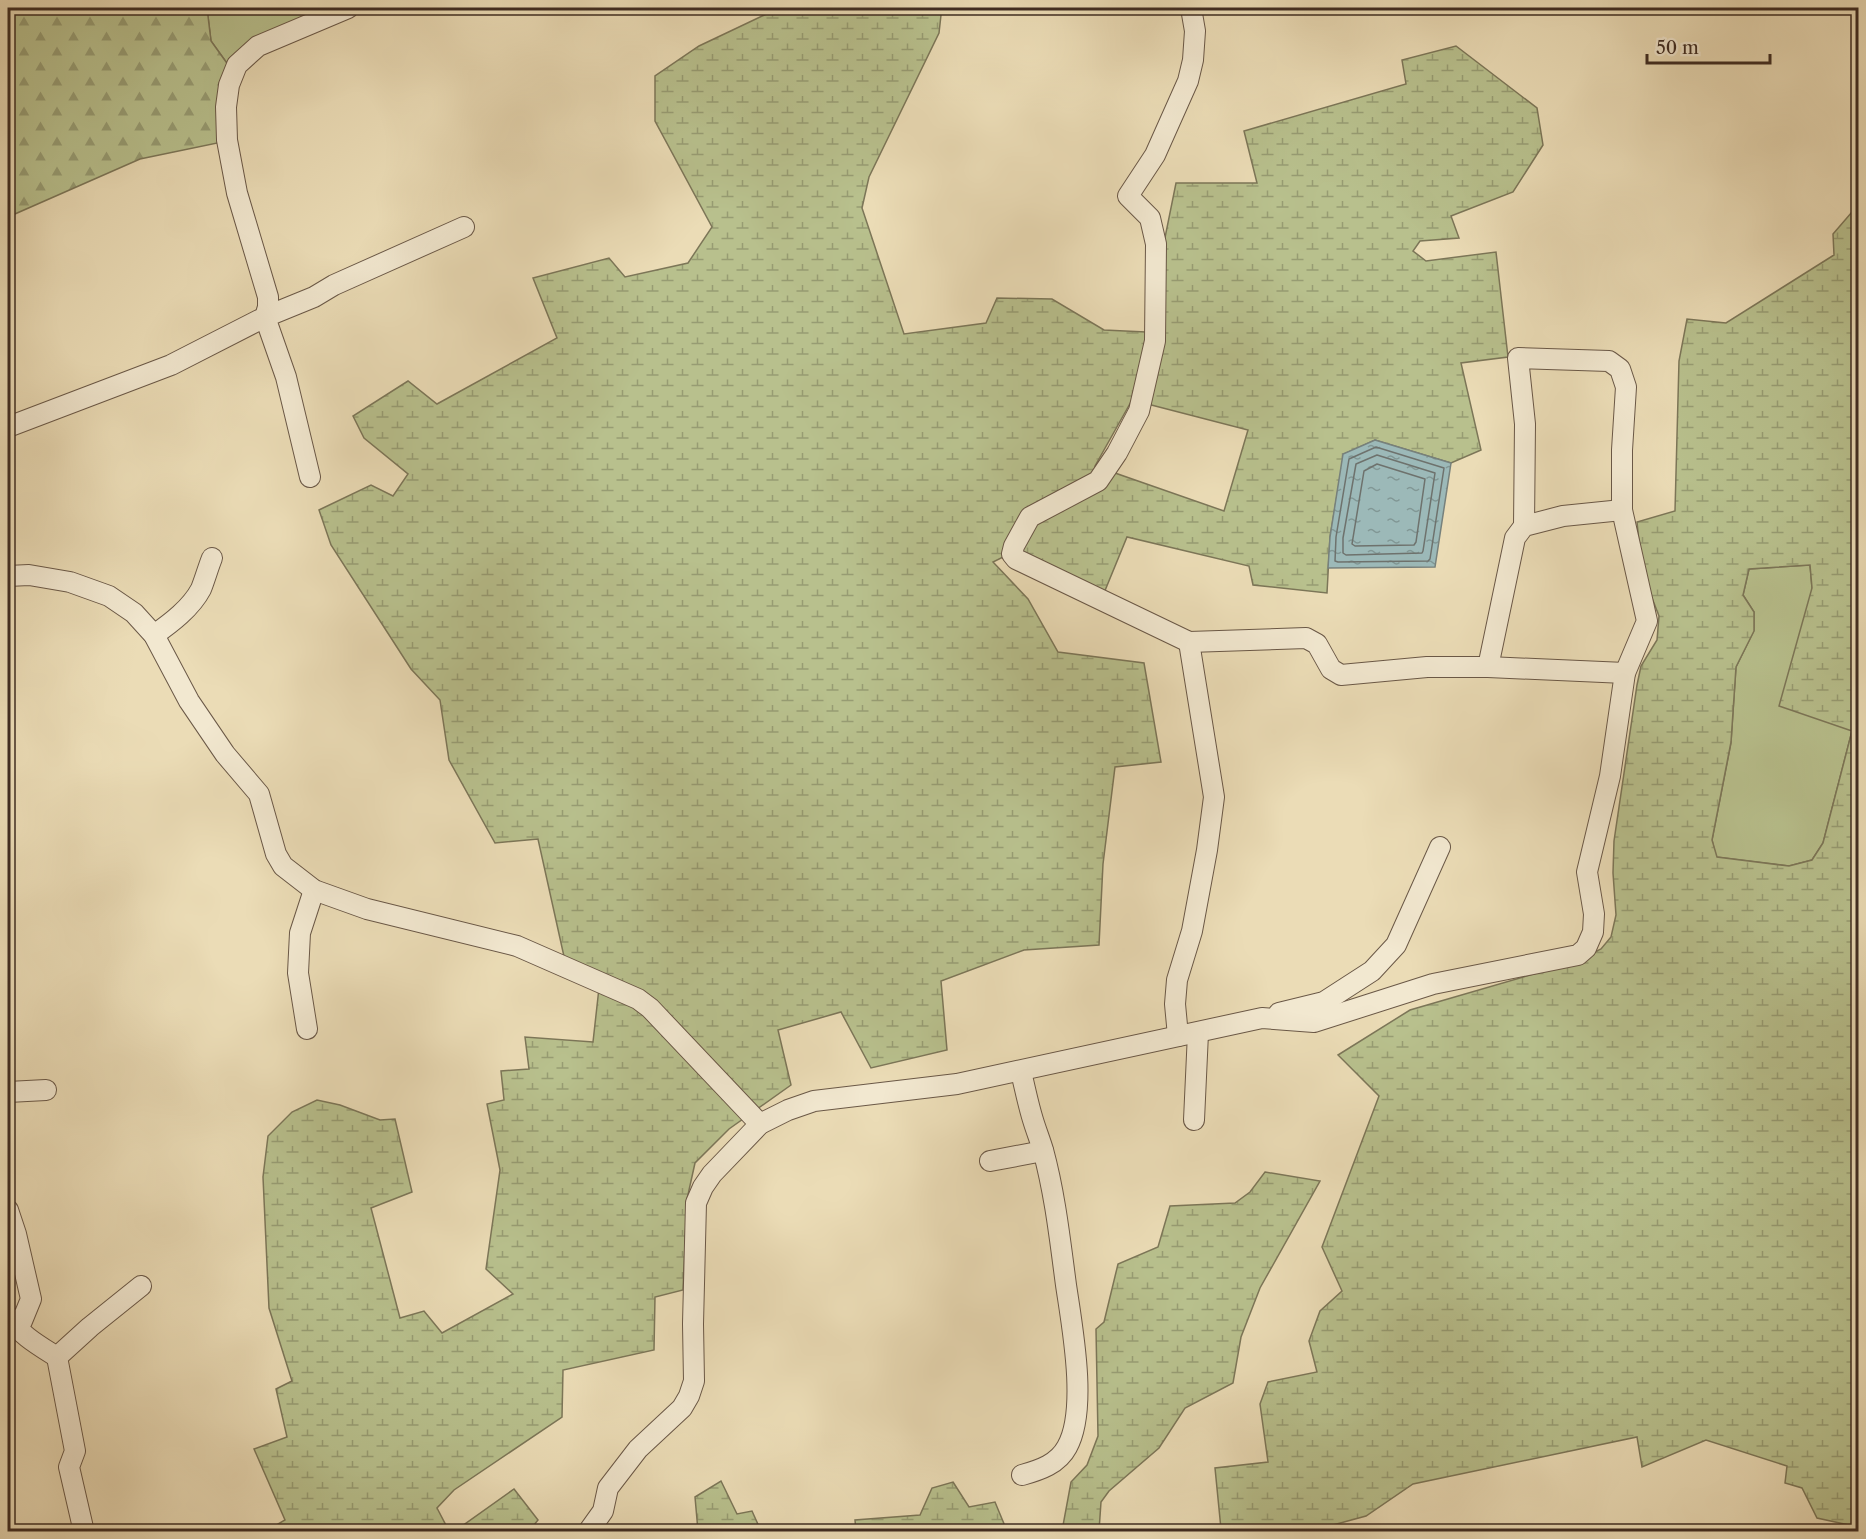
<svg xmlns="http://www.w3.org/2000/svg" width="1866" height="1539" font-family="'Libre Caslon Text',serif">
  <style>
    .grass { fill: #b8c08d; stroke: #7c7658; stroke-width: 1.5 }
    .forest { fill: url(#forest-firs); stroke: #7c7658; stroke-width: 1.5 }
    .wetland { fill: url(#wetland-marsh); stroke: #7c7658; stroke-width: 1.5; fill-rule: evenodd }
    .water { fill: url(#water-ripples); stroke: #77817c; stroke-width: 1.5 }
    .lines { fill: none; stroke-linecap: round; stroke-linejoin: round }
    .shore { stroke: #6e726d; stroke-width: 1.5 }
    .minor-casing { stroke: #6a5847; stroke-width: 22 }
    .minor { stroke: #f2e8d0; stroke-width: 20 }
  </style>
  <defs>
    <pattern id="forest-firs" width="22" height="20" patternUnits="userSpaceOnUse" patternTransform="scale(1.5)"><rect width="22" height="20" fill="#b8c08d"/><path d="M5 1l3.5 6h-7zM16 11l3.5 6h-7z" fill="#979c73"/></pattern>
    <pattern id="wetland-marsh" width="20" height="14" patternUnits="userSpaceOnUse" patternTransform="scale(1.5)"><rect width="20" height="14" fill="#b8c08d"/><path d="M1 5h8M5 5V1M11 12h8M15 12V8" fill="none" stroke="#979c73"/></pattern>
    <pattern id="water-ripples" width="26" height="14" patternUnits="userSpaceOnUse" patternTransform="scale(1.5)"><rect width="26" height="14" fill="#9cb9b8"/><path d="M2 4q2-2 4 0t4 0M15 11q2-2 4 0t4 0" fill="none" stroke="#819795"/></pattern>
  </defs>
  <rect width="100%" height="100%" fill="#ebdcb6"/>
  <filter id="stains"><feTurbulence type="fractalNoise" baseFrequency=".00333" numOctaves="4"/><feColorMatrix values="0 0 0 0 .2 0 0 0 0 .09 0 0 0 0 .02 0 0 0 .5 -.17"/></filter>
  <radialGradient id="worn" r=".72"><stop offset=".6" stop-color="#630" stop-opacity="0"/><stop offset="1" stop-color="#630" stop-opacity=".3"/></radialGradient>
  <g class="grass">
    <polygon points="207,8 358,8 330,20 270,35 234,73 211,41"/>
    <polygon points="1810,565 1812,588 1852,731 1823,843 1812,860 1789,866 1716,857 1712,840 1731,743 1736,667 1754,630 1754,612 1743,595 1749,569"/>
  </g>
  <polygon class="forest" points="8,8 207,8 211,41 234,73 232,140 140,159 8,217"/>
  <g class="wetland">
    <path d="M 779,8 L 940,8 L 941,15 L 939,33 L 869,177 L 862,208 L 904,334 L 986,323 L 997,298 L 1052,299 L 1104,330 L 1146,332 L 1176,183 L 1257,183 L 1244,131 L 1406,84 L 1402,60 L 1456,46 L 1537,108 L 1543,145 L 1513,192 L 1451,216 L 1459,238 L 1420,241 L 1413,251 L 1426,261 L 1496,252 L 1508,357 L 1461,363 L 1481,450 L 1451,463 L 1375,440 L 1344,454 L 1330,537 L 1327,593 L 1253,585 L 1249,566 L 1127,537 L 1104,593 L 1009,554 L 993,562 L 1028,599 L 1058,652 L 1144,663 L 1161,762 L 1115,767 L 1103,864 L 1099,945 L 1024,950 L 941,981 L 947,1050 L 871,1068 L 841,1012 L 778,1030 L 791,1085 L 729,1129 L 695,1163 L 687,1199 L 683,1290 L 655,1297 L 654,1350 L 563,1370 L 562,1417 L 454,1490 L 437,1508 L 449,1531 L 266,1531 L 285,1520 L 254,1449 L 287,1437 L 276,1389 L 292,1381 L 269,1308 L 263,1177 L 268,1136 L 292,1112 L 317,1100 L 340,1105 L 380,1120 L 395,1119 L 412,1192 L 371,1208 L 400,1318 L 424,1311 L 442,1333 L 513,1294 L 486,1269 L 500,1170 L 487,1104 L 504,1100 L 501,1071 L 529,1069 L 525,1037 L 593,1042 L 600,979 L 565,961 L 538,839 L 495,843 L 449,760 L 440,700 L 411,669 L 331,545 L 319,510 L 371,485 L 393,496 L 408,474 L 364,438 L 353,416 L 408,381 L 437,404 L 557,338 L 533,278 L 609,258 L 625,277 L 688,263 L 712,227 L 655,121 L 655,76 L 699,46 ZM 1132,400 L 1248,430 L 1224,511 L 1095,466 Z"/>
    <path d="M 1858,205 L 1858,1527 L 1817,1518 L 1802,1488 L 1785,1483 L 1787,1466 L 1706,1440 L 1642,1467 L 1637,1437 L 1413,1484 L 1366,1516 L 1311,1531 L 1216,1531 L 1221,1529 L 1215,1468 L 1268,1462 L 1260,1404 L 1268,1382 L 1317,1372 L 1309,1341 L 1320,1311 L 1342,1291 L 1322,1247 L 1379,1096 L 1338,1055 L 1410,1010 L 1575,962 L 1601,949 L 1611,937 L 1616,915 L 1613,873 L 1614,841 L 1637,685 L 1641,666 L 1657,640 L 1659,616 L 1642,572 L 1637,522 L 1675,511 L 1679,361 L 1687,319 L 1726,323 L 1834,255 L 1833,234 ZM 1810,565 L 1812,588 L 1779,706 L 1852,731 L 1823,843 L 1812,860 L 1789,866 L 1717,857 L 1712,840 L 1731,742 L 1736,667 L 1754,631 L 1754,612 L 1743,595 L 1749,569 Z"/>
    <polygon points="1265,1172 1320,1181 1260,1288 1241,1337 1233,1383 1185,1408 1159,1448 1109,1491 1101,1502 1099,1531 1062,1531 1071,1482 1087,1465 1098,1436 1096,1329 1104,1322 1118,1264 1158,1247 1170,1206 1235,1203 1250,1192"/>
    <polygon points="721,1481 737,1514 752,1511 761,1531 698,1531 695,1497"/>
    <polygon points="953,1482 969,1507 995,1502 1007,1531 856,1531 855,1520 920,1515 932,1488"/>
    <polygon points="514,1489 538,1520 529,1531 455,1531"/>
  </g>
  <polygon class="water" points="1375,440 1451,463 1435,567 1328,568 1330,537 1343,454"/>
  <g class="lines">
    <g class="shore">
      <polygon points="1376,447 1444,468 1430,559 1428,561 1338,562 1335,561 1336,537 1349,459"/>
      <polygon points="1377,455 1435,473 1423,551 1422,553 1346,555 1343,553 1343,538 1356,464"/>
      <polygon points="1377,464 1425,479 1416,542 1414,545 1355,546 1352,544 1364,471"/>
    </g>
    <g class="minor-casing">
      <g id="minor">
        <polyline points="1191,8 1195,31 1193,60 1188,81 1155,155 1128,196 1150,218 1156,244 1155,341 1139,411 1117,453 1098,481 1030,517 1014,546 1012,554 1016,559 1189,642 1306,638 1317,644 1331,669 1341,675 1427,667 1488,667 1625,673"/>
        <polyline points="8,427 171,365 265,317 268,307 268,297 237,193 227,140 226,107 229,85 237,65 258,46 348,8"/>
        <polyline points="310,477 286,377 265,317 314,297 334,285 464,227"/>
        <polyline points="8,576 29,575 70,582 109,596 134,613 154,635 189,701 225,754 259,794 276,854 283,866 314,890 367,909 517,946 638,999 650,1008 760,1124"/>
        <path d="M 154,635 C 171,623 191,608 201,589 C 205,579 208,568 212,558"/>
        <polyline points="1488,667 1515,538 1524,526 1563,516 1622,510"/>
        <polyline points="1279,1013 1324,1002 1372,971 1396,945 1440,847"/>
        <polyline points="307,1029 298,973 300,933 314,890"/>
        <polyline points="1178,1036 1175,1004 1177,980 1192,931 1207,850 1214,797 1189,642"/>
        <path d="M 1021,1072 C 1025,1088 1028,1104 1033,1120 C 1036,1130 1040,1140 1043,1150 C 1055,1194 1060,1240 1066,1285 C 1072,1326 1088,1410 1067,1447 C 1058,1464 1040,1470 1022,1475"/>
        <polyline points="8,1092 46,1090"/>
        <polyline points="1194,1120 1198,1033"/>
        <polyline points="990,1161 1043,1151"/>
        <polyline points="8,1210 16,1234 31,1299 22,1321 16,1328"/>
        <path d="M 8,1316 C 20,1335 38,1345 57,1357 L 90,1327 L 141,1286"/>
        <polyline points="57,1357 75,1451 69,1467 84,1532"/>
        <polyline points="588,1532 603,1511 608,1488 638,1449 682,1408 689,1396 694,1381 693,1324 696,1203 703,1187 712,1174 760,1124 788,1110 814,1101 957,1084 1262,1018 1314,1022 1433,984 1578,955 1586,948 1593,932 1594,914 1587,872 1610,776 1625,673 1647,621 1622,510 1622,450 1626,387 1620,369 1609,361 1518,358 1525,424 1524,526"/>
      </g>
    </g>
    <use href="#minor" class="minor"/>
  </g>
  <rect width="1866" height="1539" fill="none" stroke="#ebdcb6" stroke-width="30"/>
  <rect x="9" y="9" width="1848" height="1521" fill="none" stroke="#3f2c22" stroke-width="3"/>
  <rect x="15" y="15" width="1836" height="1509" fill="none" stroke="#3f2c22" stroke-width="1.5"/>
  <path d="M1647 54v9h123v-9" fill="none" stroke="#3f2c22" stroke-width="3"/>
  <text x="1656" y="54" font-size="18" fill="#3f2c22" stroke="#f2e8d0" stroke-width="4.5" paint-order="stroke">50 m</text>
  <rect width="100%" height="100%" filter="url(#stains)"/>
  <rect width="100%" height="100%" fill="url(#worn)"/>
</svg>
